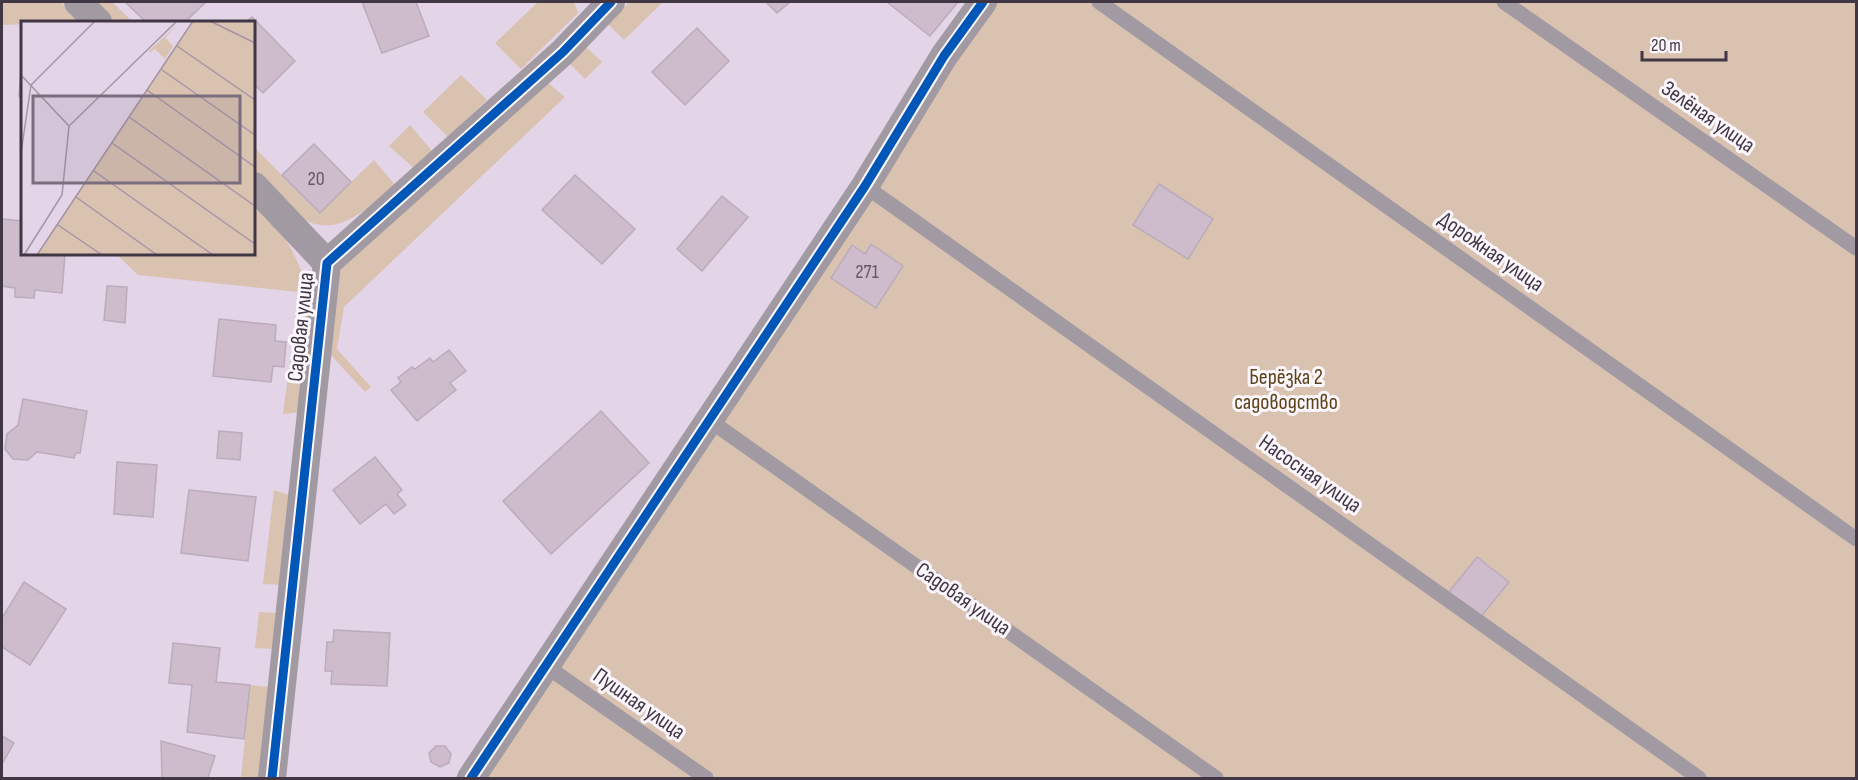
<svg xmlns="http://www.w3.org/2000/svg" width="1858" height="780" font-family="'Sofia Sans Condensed',sans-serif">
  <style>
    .green { fill: #dac2b1 }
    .building { fill: #cebccc; stroke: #baacba; stroke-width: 1.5 }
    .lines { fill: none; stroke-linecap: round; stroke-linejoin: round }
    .lane { stroke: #a19aa2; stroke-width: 15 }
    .street { stroke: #a19aa2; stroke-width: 28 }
    .cycleway-casing { stroke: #fcf6fd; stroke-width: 13 }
    .cycleway { stroke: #0057b8; stroke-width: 9 }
    .labels { text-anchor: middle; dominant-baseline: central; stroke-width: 6; stroke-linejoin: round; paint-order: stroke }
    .number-label { font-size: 20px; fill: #645866 }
    .street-label { font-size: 22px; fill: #413644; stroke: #fcf6fd }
    .park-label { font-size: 22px; fill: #5d4317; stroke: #fcf6fd }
    .inset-road { fill: none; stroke: #a395a6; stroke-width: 1.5 }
    .view { fill: #7a6d7d; fill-opacity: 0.15; stroke: #7a6d7d; stroke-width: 3 }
    .inset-edge { fill: none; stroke: #413644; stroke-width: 3 }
  </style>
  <rect width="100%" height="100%" fill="#e4d4e8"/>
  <g class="green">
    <polygon points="2,2 61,2 80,22 2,25"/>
    <polygon points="91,2 112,2 133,22 111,22"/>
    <polygon points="538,2 574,2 578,13 521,69 495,43"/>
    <polygon points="629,2 663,2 624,40 608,24"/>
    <polygon points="975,2 1856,2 1856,778 455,778"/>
    <polygon points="586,47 602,62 585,79 570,64"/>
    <polygon points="461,75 487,100 448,137 423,112"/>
    <polygon points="548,83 565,97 344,307 337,349 371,387 365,392 328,352 335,280 344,265"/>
    <polygon points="410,125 432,151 414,168 389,146"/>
    <path d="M 254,147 L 319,213 L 374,160 L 395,185 C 372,205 337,240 304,219 C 285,207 269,185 254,169 Z"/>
    <path d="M 254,199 C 288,237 309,269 309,321 L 294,324 L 298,292 L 138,275 L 116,254 L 254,254 Z"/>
    <polygon points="290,361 308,365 302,412 283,414"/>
    <polygon points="274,490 292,496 283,585 263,584"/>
    <polygon points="259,612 279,613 275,649 255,648"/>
    <polygon points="250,685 270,687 261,778 241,778"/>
  </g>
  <g class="building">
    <polygon points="125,2 206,2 185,22 146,22"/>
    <polygon points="362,2 416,2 429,36 382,53"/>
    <polygon points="766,2 790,2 777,13"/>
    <polygon points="887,2 958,2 930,36"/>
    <polygon points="252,17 295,61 263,93 254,84 254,22 246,22"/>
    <polygon points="697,28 729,61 685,105 652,72"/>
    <polygon points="21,72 22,72 22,96 19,96"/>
    <polygon points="314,144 351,182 320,213 282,175"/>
    <polygon points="575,175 635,229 602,264 542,210"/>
    <polygon points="1159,184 1213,219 1188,259 1133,225"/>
    <polygon points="722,196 748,217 702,271 677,249"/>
    <polygon points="2,219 22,221 22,254 65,254 62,293 35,290 34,298 15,297 15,288 2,286"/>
    <polygon points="871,244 903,266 876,308 831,278 852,245 865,254"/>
    <polygon points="107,286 127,287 125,323 104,320"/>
    <polygon points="219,319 276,325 275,341 286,342 284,367 273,366 271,382 213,376"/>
    <polygon points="449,350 466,371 450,383 456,390 417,421 391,390 401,382 398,378 412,367 415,369 430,358 433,362"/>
    <polygon points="23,399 87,411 80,453 76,453 74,458 37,452 28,460 13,459 5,449 7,434 18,425"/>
    <polygon points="601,411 649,463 551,554 503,501"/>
    <polygon points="219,431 242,433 240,460 217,458"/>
    <polygon points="375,457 402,490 397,494 406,505 394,514 386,504 360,524 333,490"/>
    <polygon points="117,462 157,465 153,517 114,514"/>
    <polygon points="189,490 256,497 248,561 181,553"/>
    <polygon points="1477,557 1509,582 1479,619 1448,593"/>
    <polygon points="24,582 66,609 30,665 2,647 2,618"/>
    <polygon points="334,630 390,633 387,686 331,684 332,671 325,671 327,642 333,642"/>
    <polygon points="173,643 220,648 216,682 250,685 244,739 187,732 192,685 169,683"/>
    <polygon points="2,736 14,743 2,764"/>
    <polygon points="161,741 215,756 208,778 162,778"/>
    <polygon points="436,746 445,746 451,754 449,763 440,767 431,762 429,753"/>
  </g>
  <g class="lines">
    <g class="lane">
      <polyline points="1099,2 1856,539"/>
      <polyline points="1504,2 1856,248"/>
      <polyline points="865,186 1699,778"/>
      <polyline points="709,420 1216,778"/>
      <polyline points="546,666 706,778"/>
    </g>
    <g class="street">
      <polyline points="78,2 98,22"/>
      <polyline points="254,186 327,263"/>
      <polyline points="272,778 327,263 563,52 611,2"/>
      <polyline points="471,778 865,186 944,56 983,2"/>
    </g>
    <g class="cycleway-casing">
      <g id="cycleway">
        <polyline points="272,778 327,263 563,52 611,2"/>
        <polyline points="471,778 865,186 944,56 983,2"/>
      </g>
    </g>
    <use href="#cycleway" class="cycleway"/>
  </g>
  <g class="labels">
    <g class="number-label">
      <text x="316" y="179">20</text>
      <text x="867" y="272">271</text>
    </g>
    <g class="street-label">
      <text transform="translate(1708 117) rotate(35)">Зелёная улица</text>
      <text transform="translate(1491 252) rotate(35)">Дорожная улица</text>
      <text transform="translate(301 327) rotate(-84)">Садовая улица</text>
      <text transform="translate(1310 474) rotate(35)">Насосная улица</text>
      <text transform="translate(963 599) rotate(35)">Садовая улица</text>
      <text transform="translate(639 704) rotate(35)">Пушная улица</text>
    </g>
    <g class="park-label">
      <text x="1286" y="377">Берёзка 2<tspan x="1286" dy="25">садоводство</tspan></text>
    </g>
  </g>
  <g transform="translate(21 21)">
    <rect width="234" height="234" fill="#e4d4e8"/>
    <path d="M 171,0 L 234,2 L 234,234 L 15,234 ZM 158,2 L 144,17 L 152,25 L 144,38 L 134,28 L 129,32 L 128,30 Z" fill="#dac2b1"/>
    <path class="inset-road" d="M 189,0 L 234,22M 156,25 L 234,79M 141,49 L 234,114M 0,54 L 48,105M 126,69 L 234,146M 108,96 L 234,185M 91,122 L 234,223M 0,132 L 10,64 L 74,0M 73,150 L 192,234M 55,176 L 136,234M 37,204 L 81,234M 3,234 L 41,174 L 48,105 L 156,0M 16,234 L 172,0"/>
    <path class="view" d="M 12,75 L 219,75 L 219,162 L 12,162 Z"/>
    <rect width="234" height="234" class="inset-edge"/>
  </g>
  <rect width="1858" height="780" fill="none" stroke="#413644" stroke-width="6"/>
  <path d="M1642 51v9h84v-9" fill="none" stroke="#413644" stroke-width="3"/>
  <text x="1651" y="51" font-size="18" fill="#413644" stroke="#fcf6fd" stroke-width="4.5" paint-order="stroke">20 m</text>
</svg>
